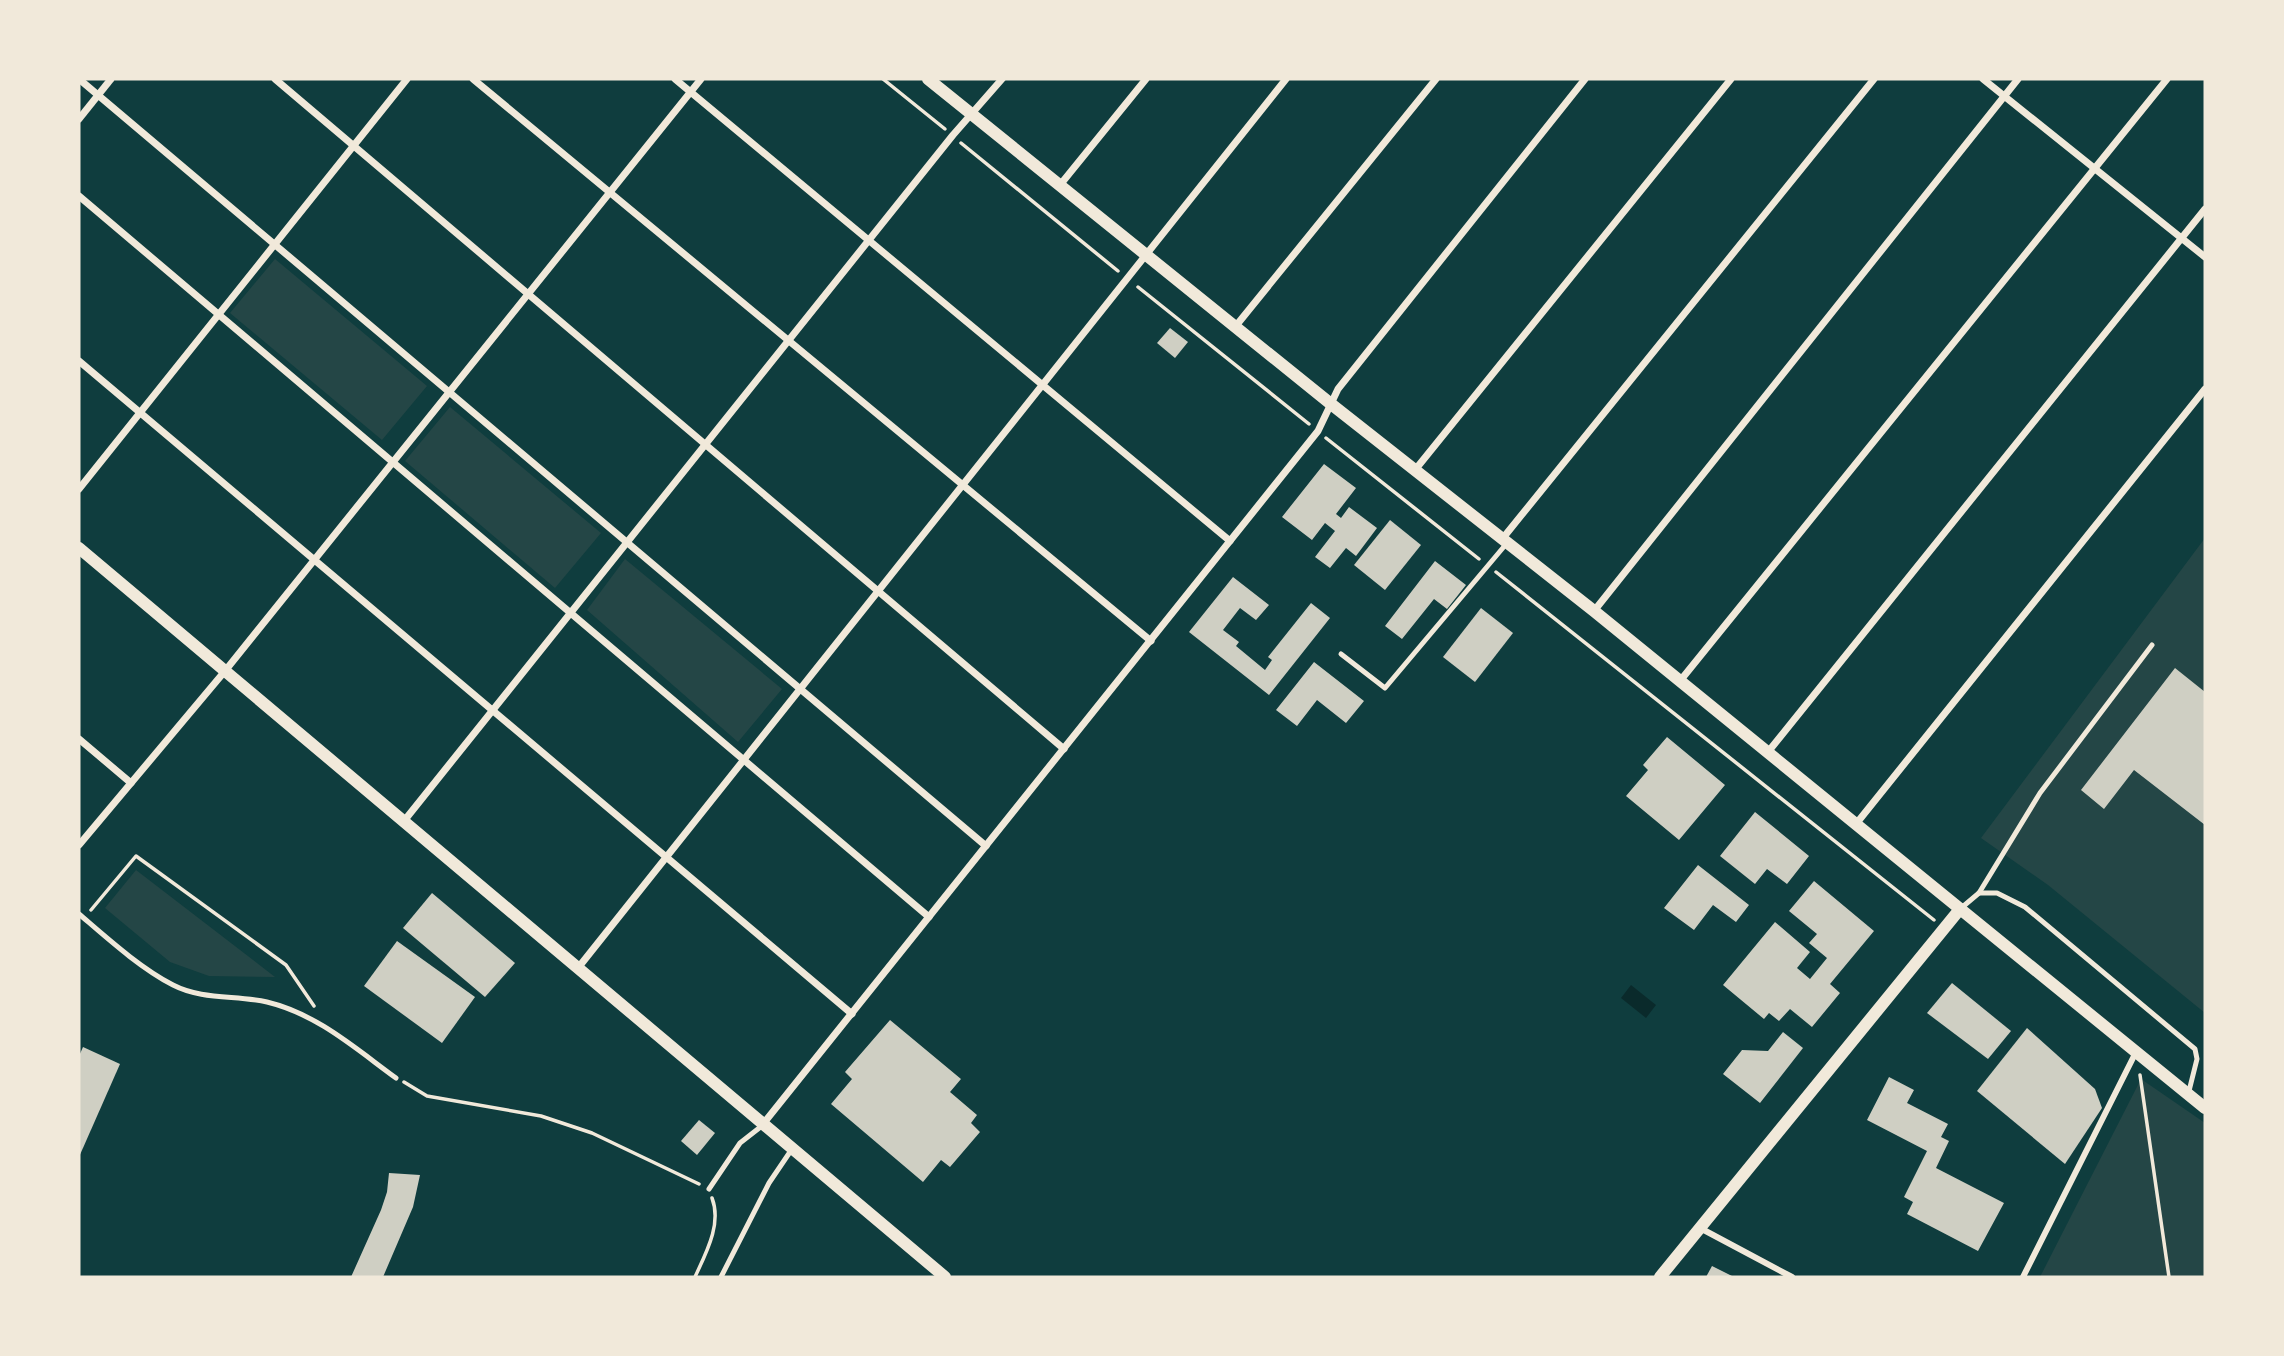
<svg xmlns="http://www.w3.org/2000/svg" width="2284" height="1356" font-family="Helvetica,sans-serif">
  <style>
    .green { fill: #244646 }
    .water { fill: #0a2a2b }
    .building { fill: #cfcfc3 }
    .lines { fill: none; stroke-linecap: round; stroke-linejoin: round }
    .path { stroke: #f1e9da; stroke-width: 3.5 }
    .service { stroke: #f1e9da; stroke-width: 5 }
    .pedestrian { stroke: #f1e9da; stroke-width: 6 }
    .minor { stroke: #f1e9da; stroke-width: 7 }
    .tertiary { stroke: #f1e9da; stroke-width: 12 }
  </style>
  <rect width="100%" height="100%" fill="#0f3d3e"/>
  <g class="green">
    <polygon points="275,259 427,386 382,440 230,313"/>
    <polygon points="450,407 601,533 555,588 405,461"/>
    <polygon points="2205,538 2205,1013 2048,885 1981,838"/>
    <polygon points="625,559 782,689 738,742 587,610"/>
    <polygon points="136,870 275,977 209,976 170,962 105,908"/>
    <polygon points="2141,1079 2205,1123 2205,1277 2040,1277"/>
  </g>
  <polygon class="water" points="1631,985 1656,1005 1646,1018 1621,998"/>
  <g class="building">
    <polygon points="1170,328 1188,342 1175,358 1157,343"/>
    <polygon points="1324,464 1356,488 1336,514 1341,518 1349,507 1377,528 1356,556 1346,548 1330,568 1315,557 1335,531 1325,523 1312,540 1282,517"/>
    <polygon points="1390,520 1421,545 1385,590 1354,565"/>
    <polygon points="1435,561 1466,585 1447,609 1434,599 1402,639 1385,626"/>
    <polygon points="1233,577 1269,605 1256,620 1240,608 1223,630 1239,642 1236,646 1265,670 1272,660 1268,657 1311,603 1330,618 1269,695 1189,632"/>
    <polygon points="1481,608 1513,633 1475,682 1443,657"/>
    <polygon points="1314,662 1364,701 1346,723 1317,700 1297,726 1276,710"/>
    <polygon points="2175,668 2205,692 2205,825 2134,770 2104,809 2081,790"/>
    <polygon points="1667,737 1725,785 1679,840 1626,796 1648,770 1643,765"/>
    <polygon points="1755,812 1809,856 1787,884 1767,869 1755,884 1720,856"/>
    <polygon points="1698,865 1749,905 1736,922 1713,905 1694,930 1664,908"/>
    <polygon points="1814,881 1874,931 1830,984 1840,993 1812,1027 1790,1009 1779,1021 1769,1013 1764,1019 1723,985 1775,922 1810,952 1797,968 1810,979 1827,958 1809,943 1817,934 1789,911"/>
    <polygon points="432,893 515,963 485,997 403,928"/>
    <polygon points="397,941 475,997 442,1043 364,986"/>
    <polygon points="1952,983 2011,1031 1988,1059 1927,1013"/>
    <polygon points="890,1020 961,1079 950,1092 977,1115 971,1123 980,1132 950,1167 941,1160 923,1182 831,1104 852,1079 845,1072"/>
    <polygon points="2027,1028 2095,1089 2102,1108 2065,1164 1977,1091"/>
    <polygon points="1783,1032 1803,1048 1760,1103 1723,1074 1742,1050 1768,1051"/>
    <polygon points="83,1047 120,1064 79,1157 79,1056"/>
    <polygon points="1889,1077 1914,1090 1907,1103 1948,1124 1941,1137 1949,1141 1936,1168 2004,1203 1978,1251 1907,1214 1913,1202 1904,1197 1927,1151 1867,1120"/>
    <polygon points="699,1120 715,1133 697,1155 681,1141"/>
    <polygon points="389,1173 420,1175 413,1207 383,1277 351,1277 381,1210 387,1192"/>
    <polygon points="1712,1266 1734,1277 1706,1277"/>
  </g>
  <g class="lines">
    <g class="path">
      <polyline points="883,79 945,129"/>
      <polyline points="961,143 1118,271"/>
      <polyline points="1138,287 1309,424"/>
      <polyline points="1326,438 1479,559"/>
      <polyline points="1496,572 1934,920"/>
      <polyline points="91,910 136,856 286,965 314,1006"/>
      <polyline points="2140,1075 2169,1277"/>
      <polyline points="404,1082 427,1096 541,1116 592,1133 699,1184"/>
      <path d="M 695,1277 C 706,1253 722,1224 712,1198"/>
    </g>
    <g class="service">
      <polyline points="1341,654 1385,688 1507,543"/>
      <polyline points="1979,893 1997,893 2025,907 2195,1049 2197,1059 2188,1095"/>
      <polyline points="1960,909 1979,893 2040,793 2152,645"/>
      <path d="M 79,914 C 107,938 140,968 173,985 C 202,1000 236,995 267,1002 C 317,1014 356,1049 396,1078"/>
      <polyline points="709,1189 740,1143 763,1125"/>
      <polyline points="721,1277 769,1183 792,1149"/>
    </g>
    <g class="pedestrian">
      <polyline points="1700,1228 1792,1277"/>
      <polyline points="2023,1277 2136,1052"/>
    </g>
    <g class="minor">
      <polyline points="79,79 986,846"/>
      <polyline points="275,79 1064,749"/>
      <polyline points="473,79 1151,641"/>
      <polyline points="675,79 1230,541"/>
      <polyline points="1983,79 2205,257"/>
      <polyline points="79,119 111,79"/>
      <polyline points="1060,185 1146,79"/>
      <polyline points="79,196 929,917"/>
      <polyline points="1235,327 1436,79"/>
      <polyline points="79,361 852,1014"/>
      <polyline points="1415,470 1731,79"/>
      <polyline points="79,489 407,79"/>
      <polyline points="1503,538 1874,79"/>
      <polyline points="1594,611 2018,79"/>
      <polyline points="1680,681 2167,79"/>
      <polyline points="79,739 131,783"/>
      <polyline points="1768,752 2205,209"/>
      <polyline points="404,821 953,135 1002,79"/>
      <polyline points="1856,824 2205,389"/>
      <polyline points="79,845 225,671 701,79"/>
      <polyline points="578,968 1286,79"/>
      <polyline points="763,1124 1318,431 1338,389 1585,79"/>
    </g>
    <g class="tertiary">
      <polyline points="928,79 1331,404 1594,611 2205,1108"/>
      <polyline points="79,548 945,1277"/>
      <polyline points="1660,1277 1960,909"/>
    </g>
  </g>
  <rect width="2284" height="1356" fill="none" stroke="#f1e9da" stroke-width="161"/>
</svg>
